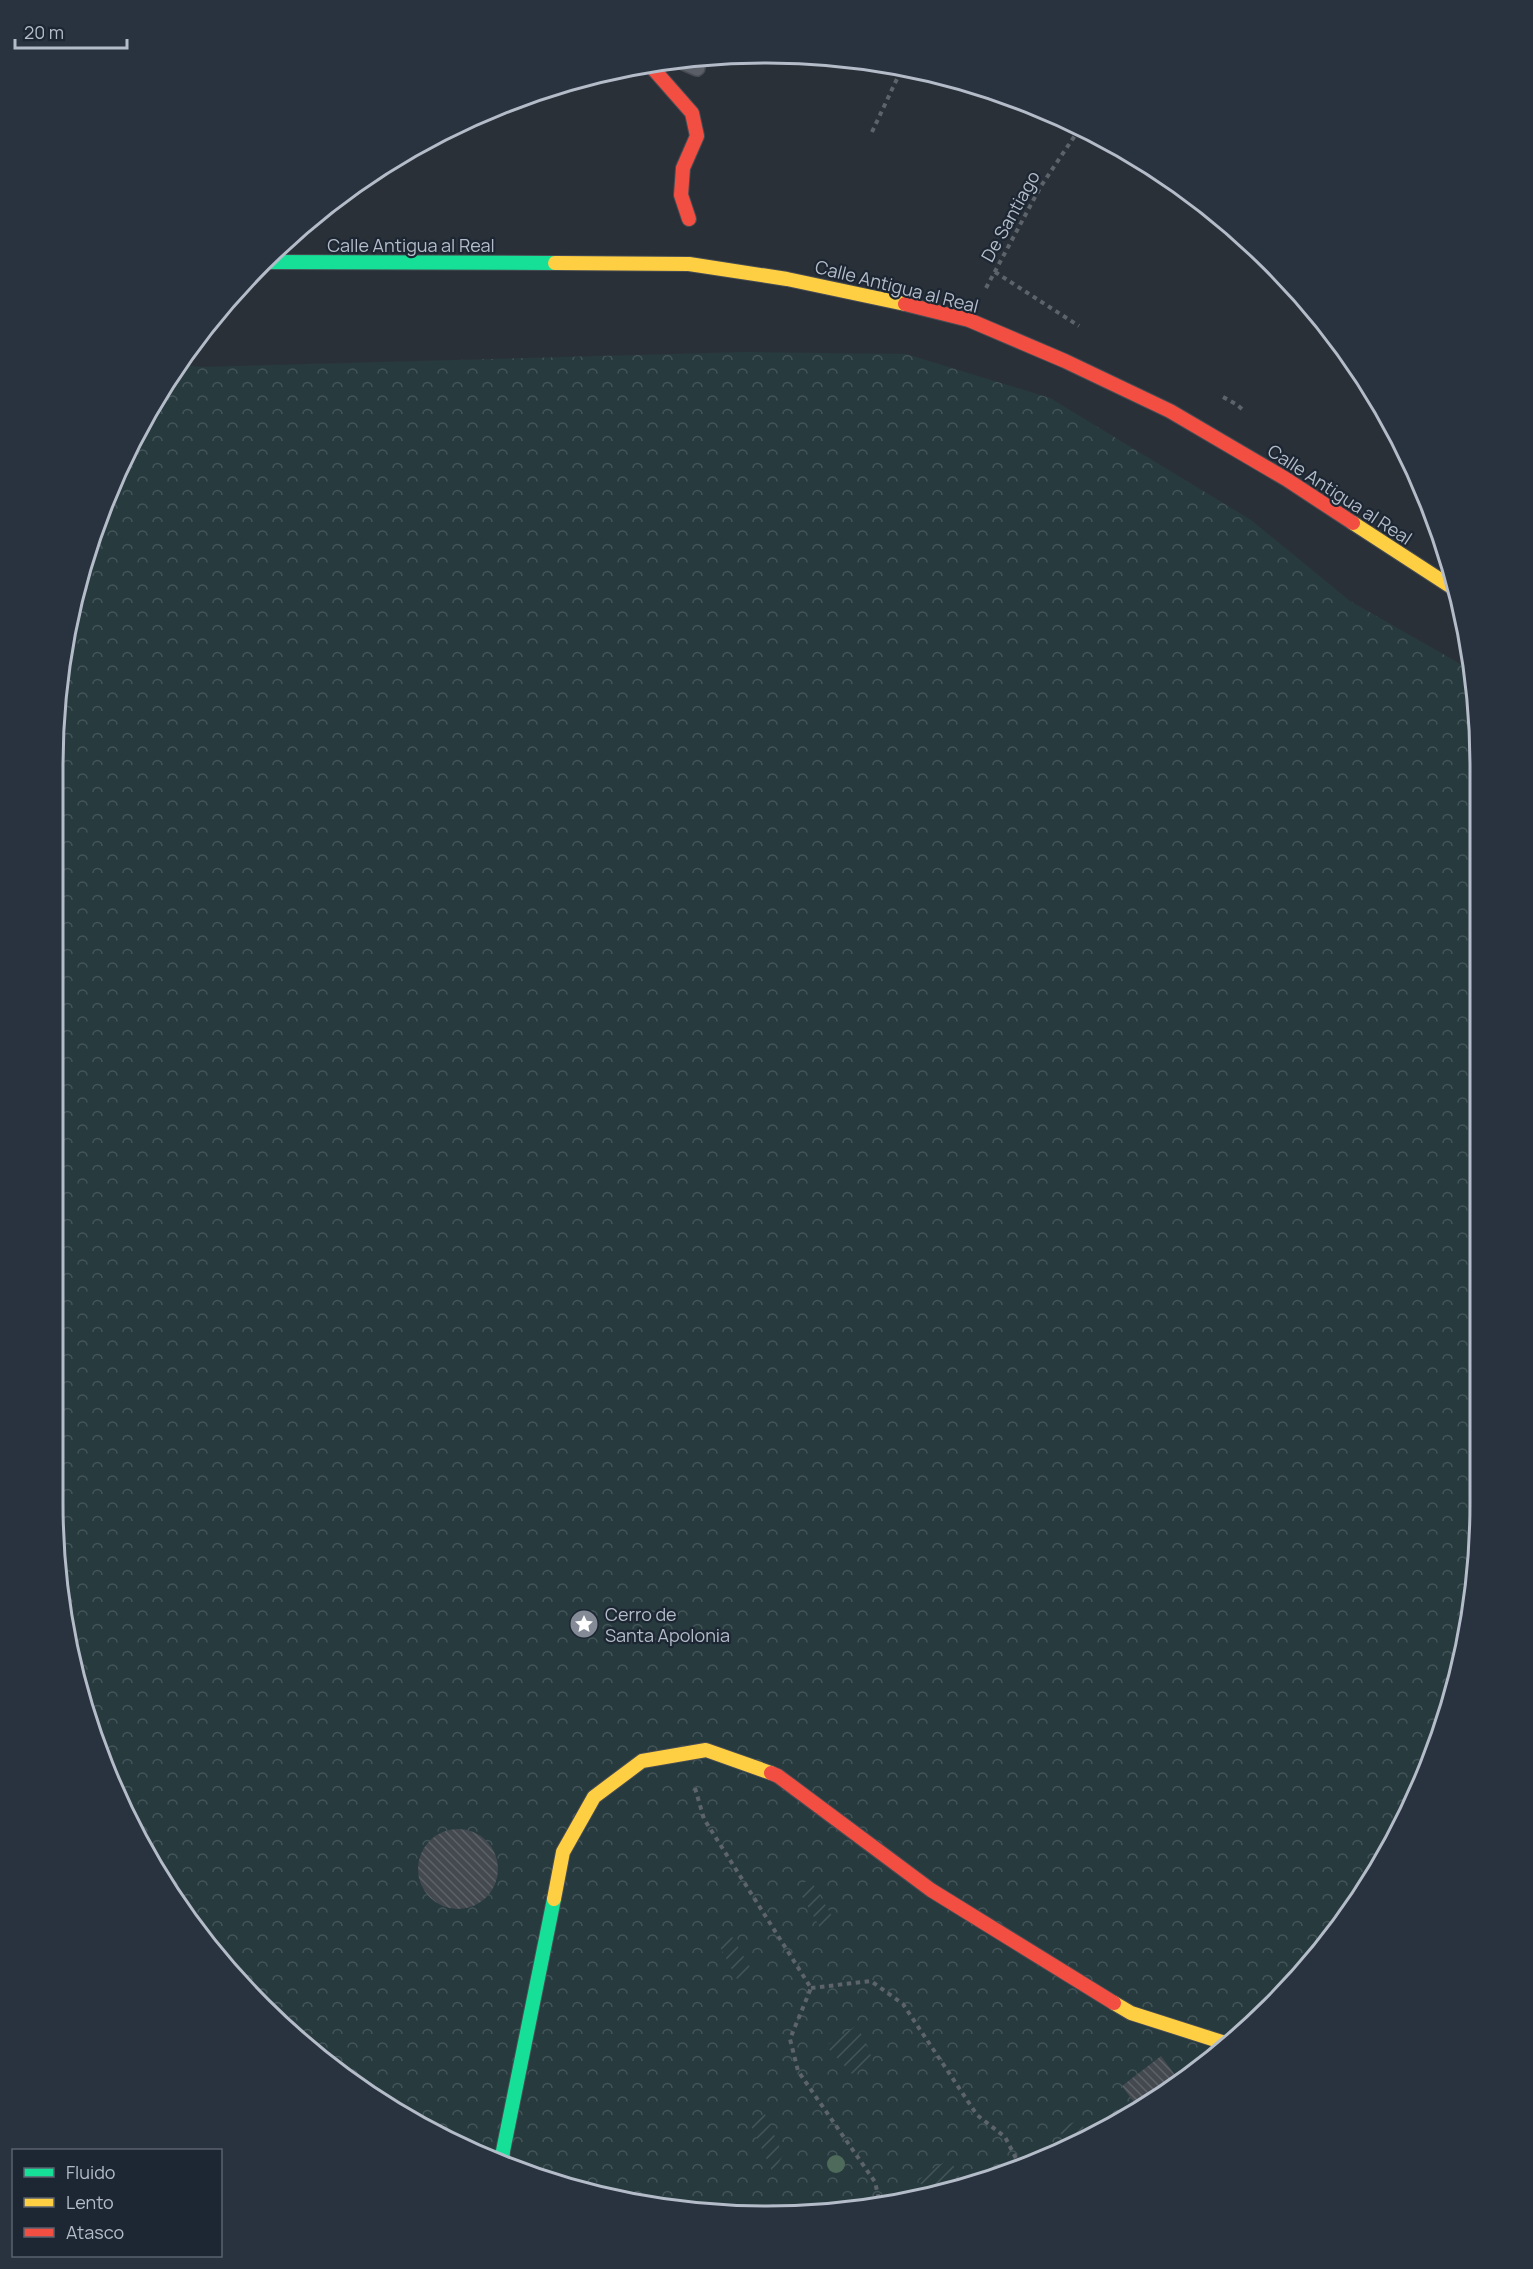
<svg xmlns="http://www.w3.org/2000/svg" width="1533" height="2269" font-family="Manrope,sans-serif">
  <style>
    .forest { fill: url(#forest-crowns) }
    .garden { fill: url(#garden-furrows) }
    .building { fill: url(#building-back-hatch) }
    .lines { fill: none; stroke-linecap: round; stroke-linejoin: round }
    .lane-casing { stroke: #484c53; stroke-width: 18 }
    .fast-casing { stroke: #484c53; stroke-width: 16 }
    .slow-casing { stroke: #484c53; stroke-width: 16 }
    .jam-casing { stroke: #484c53; stroke-width: 16 }
    .path { stroke: #5d636a; stroke-width: 4; stroke-dasharray: 4.5 4.5; stroke-linecap: butt }
    .lane { stroke: #5a5e66; stroke-width: 15 }
    .fast { stroke: #16e098; stroke-width: 14 }
    .slow { stroke: #ffcf43; stroke-width: 14 }
    .jam { stroke: #f24e42; stroke-width: 14 }
    .tree { fill: #4e6a5a }
    .labels { text-anchor: middle; dominant-baseline: central; stroke-width: 4.5; stroke-linejoin: round; paint-order: stroke }
    .street-label { font-size: 18px; fill: #b4bcc9; stroke: #1d2633 }
    .poi-label { font-size: 18px; fill: #b4bcc9; stroke: #1d2633; text-anchor: start }
    .rim { fill: none; stroke: #b4bcc9; stroke-width: 3 }
  </style>
  <defs>
    <pattern id="forest-crowns" width="20" height="18" patternUnits="userSpaceOnUse" patternTransform="scale(1.5)"><rect width="20" height="18" fill="#273a3e"/><path d="M2 6a3 3 0 1 1 6 0M12 15a3 3 0 1 1 6 0" fill="none" stroke="#445559"/></pattern>
    <pattern id="garden-furrows" width="10" height="10" patternUnits="userSpaceOnUse" patternTransform="scale(1.5)"><rect width="10" height="10" fill="#273a3e"/><path d="M-1 1l2-2M0 10L10 0M9 11l2-2" fill="none" stroke="#445559"/></pattern>
    <pattern id="building-back-hatch" width="6" height="6" patternUnits="userSpaceOnUse" patternTransform="scale(1.5)"><rect width="6" height="6" fill="#444950"/><path d="M-1 5l2 2M0 0l6 6M5-1l2 2" fill="none" stroke="#5d6168"/></pattern>
  </defs>
  <rect width="100%" height="100%" fill="#2a3038"/>
  <polygon class="forest" points="747,352 906,354 1050,398 1251,520 1350,601 1471,670 1480,767 1480,1502 1467,1641 1407,1819 1333,1937 1272,2007 1123,2121 1039,2162 906,2203 719,2215 627,2203 494,2162 332,2069 261,2007 173,1899 90,1732 59,1596 53,767 66,628 126,450 180,365 203,367"/>
  <g class="garden">
    <polygon points="810,1879 836,1923 822,1931 799,1891 802,1884"/>
    <polygon points="724,1934 731,1935 754,1974 739,1983 716,1939"/>
    <polygon points="857,2025 873,2060 852,2074 826,2046"/>
    <polygon points="765,2114 783,2155 773,2173 750,2123"/>
    <polygon points="1078,2120 1091,2137 1071,2147 1058,2130"/>
    <polygon points="950,2159 963,2185 932,2195 918,2181 932,2169"/>
  </g>
  <g class="building">
    <circle cx="458" cy="1869" r="40"/>
    <polygon points="1161,2056 1178,2079 1139,2109 1122,2086"/>
  </g>
  <g class="lines">
    <g class="lane-casing">
      <polyline id="lane" points="681,61 697,68"/>
    </g>
    <g class="fast-casing">
      <g id="fast">
        <polyline points="261,262 555,263"/>
        <polyline points="502,2165 503,2151 554,1899"/>
      </g>
    </g>
    <g class="slow-casing">
      <g id="slow">
        <polyline points="555,263 689,264 787,279 905,304"/>
        <polyline points="1353,523 1456,590"/>
        <polyline points="554,1899 563,1852 594,1797 642,1761 706,1750 771,1773"/>
        <polyline points="1114,2003 1131,2013 1225,2043"/>
      </g>
    </g>
    <g class="jam-casing">
      <g id="jam">
        <polyline points="649,64 692,113 697,136 683,168 681,195 689,219"/>
        <polyline points="905,304 969,320 1065,361 1170,411 1286,479 1353,523"/>
        <polyline points="771,1773 778,1776 931,1890 1114,2003"/>
      </g>
    </g>
    <g class="path">
      <polyline points="872,132 903,66"/>
      <polyline points="995,272 1079,326"/>
      <polyline points="986,288 1041,186 1080,128"/>
      <polyline points="1223,397 1236,404 1242,409"/>
      <polyline points="695,1788 704,1819 811,1988 790,2039 798,2071 875,2182 880,2204"/>
      <polyline points="811,1988 871,1981 903,2004 977,2115 1005,2137 1021,2168"/>
    </g>
    <use href="#lane" class="lane"/>
    <use href="#fast" class="fast"/>
    <use href="#slow" class="slow"/>
    <use href="#jam" class="jam"/>
  </g>
  <circle class="tree" cx="836" cy="2164" r="9"/>
  <defs>
    <g id="sight-disc" transform="scale(1.5)"><circle r="9.5" fill="#848b96" stroke="#1d2633"/><path d="M0-6L1.8-2.2L6-1.7L2.9 1.2L3.7 5.4L0 3.3L-3.7 5.4L-2.9 1.2L-6-1.7L-1.8-2.2Z" fill="#fff"/></g>
  </defs>
  <g fill-rule="evenodd">
    <use href="#sight-disc" x="584" y="1624"/>
  </g>
  <g class="labels">
    <g class="street-label">
      <text transform="translate(1010 216) rotate(-61)">De Santiago</text>
      <text x="411" y="245">Calle Antigua al Real</text>
      <text transform="translate(897 286) rotate(14)">Calle Antigua al Real</text>
      <text transform="translate(1340 494) rotate(33)">Calle Antigua al Real</text>
    </g>
    <g class="poi-label">
      <text x="605" y="1614">Cerro de<tspan x="605" dy="21">Santa Apolonia</tspan></text>
    </g>
  </g>
  <path d="M0 0H1533V2269H0ZM766 63H767A703 703 0 0 1 1470 766V1503A703 703 0 0 1 767 2206H766A703 703 0 0 1 63 1503V766A703 703 0 0 1 766 63Z" fill="#29323f" fill-rule="evenodd"/>
  <path class="rim" d="M766 63H767A703 703 0 0 1 1470 766V1503A703 703 0 0 1 767 2206H766A703 703 0 0 1 63 1503V766A703 703 0 0 1 766 63Z"/>
  <rect x="12" y="2149" width="210" height="108" fill="#1d2633" stroke="#59626f" stroke-width="1.5"/>
  <rect x="24" y="2168" width="30" height="9" fill="#16e098" stroke="#59626f" stroke-width="1.5"/>
  <text x="66" y="2179" font-size="18" fill="#b4bcc9">Fluido</text>
  <rect x="24" y="2198" width="30" height="9" fill="#ffcf43" stroke="#59626f" stroke-width="1.5"/>
  <text x="66" y="2209" font-size="18" fill="#b4bcc9">Lento</text>
  <rect x="24" y="2228" width="30" height="9" fill="#f24e42" stroke="#59626f" stroke-width="1.5"/>
  <text x="66" y="2239" font-size="18" fill="#b4bcc9">Atasco</text>
  <path d="M15 39v9h112v-9" fill="none" stroke="#b4bcc9" stroke-width="3"/>
  <text x="24" y="39" font-size="18" fill="#b4bcc9" stroke="#1d2633" stroke-width="4.5" paint-order="stroke">20 m</text>
</svg>
